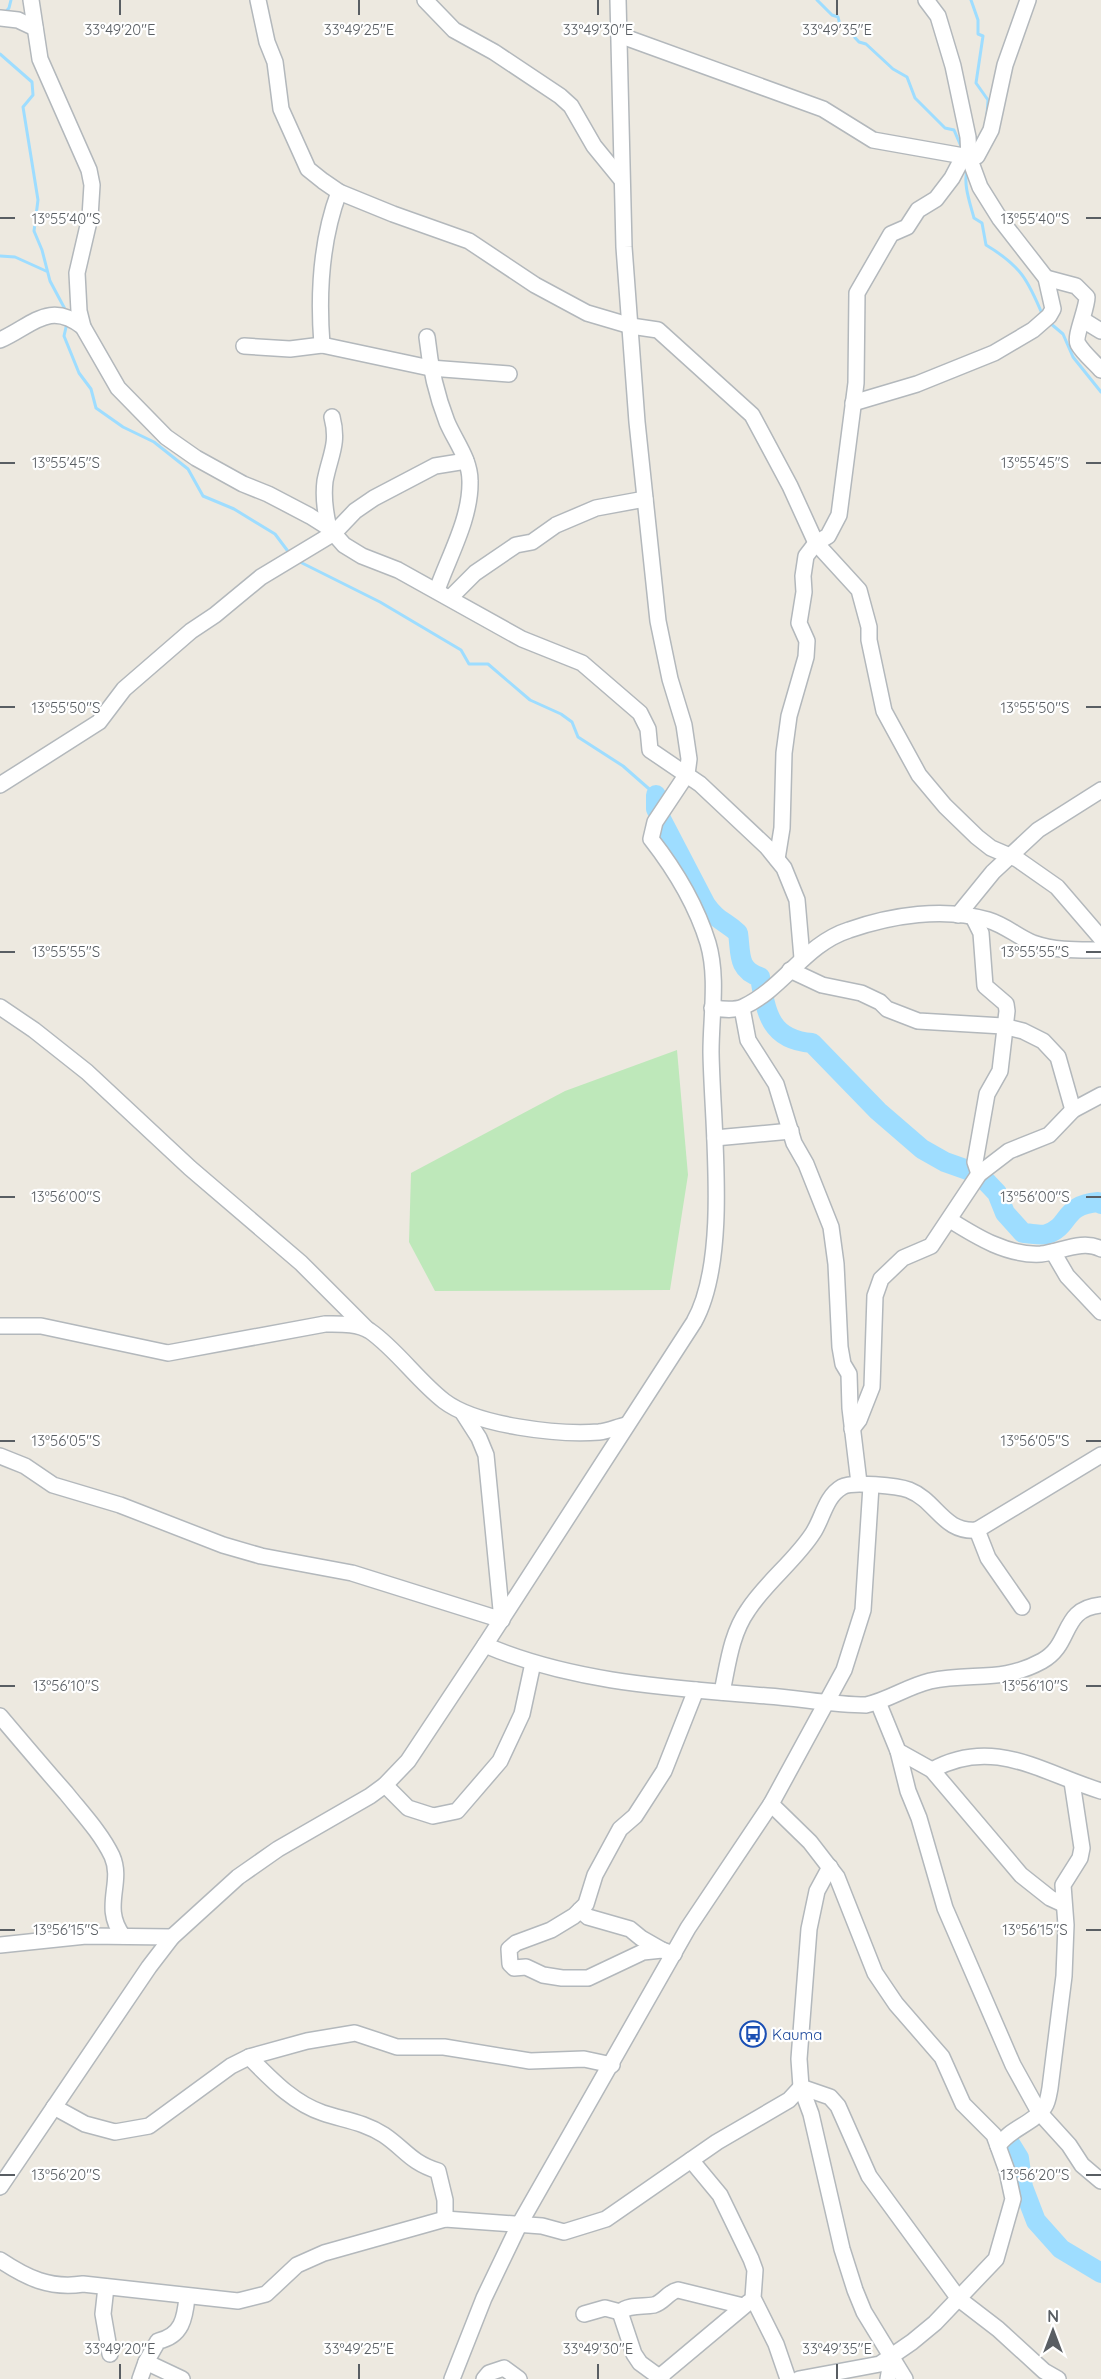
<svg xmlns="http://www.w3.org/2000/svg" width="1101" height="2379" font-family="Quicksand,sans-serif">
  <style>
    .green { fill: #bee8ba }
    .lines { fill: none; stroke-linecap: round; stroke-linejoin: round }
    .stream { stroke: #9eddff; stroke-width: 3 }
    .river { stroke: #9eddff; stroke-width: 20 }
    .minor-casing { stroke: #b3b8bc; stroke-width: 18 }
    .minor { stroke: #fff; stroke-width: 15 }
    .ticks { fill: none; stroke: #595e63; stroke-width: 2 }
    .labels { text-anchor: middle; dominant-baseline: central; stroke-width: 4.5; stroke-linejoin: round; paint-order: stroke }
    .transit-label { font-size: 15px; fill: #164399; stroke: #fff; text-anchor: start }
    .ticks-label { font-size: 15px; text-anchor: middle; fill: #595e63; stroke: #fff; stroke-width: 4.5; stroke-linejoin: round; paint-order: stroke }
  </style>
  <rect width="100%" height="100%" fill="#ede9e0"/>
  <polygon class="green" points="677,1050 688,1175 670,1290 435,1291 409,1242 411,1173 565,1091"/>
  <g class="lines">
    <g class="stream">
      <polyline points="817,0 832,15 838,17 840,25 846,28 859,42 866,44 893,69 907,77 915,98 945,128 954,130 963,151"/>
      <polyline points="971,0 978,20 978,34 983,36 976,83 988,100 987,115"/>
      <polyline points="4,14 9,8 11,0"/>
      <polyline points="0,54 32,82 33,95 23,107 38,200 34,231 42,250 50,281 66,311"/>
      <path d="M 968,167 C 962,182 970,203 974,218 L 982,223 L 986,245 C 1021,266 1028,280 1043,316"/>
      <polyline points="0,256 15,257 46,271"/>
      <polyline points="67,323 64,336 79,373 91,389 96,408 123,427 154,442 188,469 203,496 234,509 275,534 290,554"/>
      <polyline points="1050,323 1063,334 1073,357 1101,392"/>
      <polyline points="296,560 380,602 461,650 469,664 488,664 530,700 561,714 572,722 578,737 623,766 656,795"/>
    </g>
    <g class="river">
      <path d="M 656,795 L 656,809 L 706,905 C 717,921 725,921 738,933 C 741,953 737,970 760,977 C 766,1013 770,1040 812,1043 L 878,1111 L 922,1149 L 945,1162 L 979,1174 L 997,1193 L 1005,1213 L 1023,1233 C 1030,1233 1041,1236 1047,1234 C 1071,1226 1062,1205 1098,1202 L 1101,1204"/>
      <polyline points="1011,2145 1019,2158 1023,2187 1036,2221 1061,2249 1101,2273"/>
    </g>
    <g class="minor-casing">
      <g id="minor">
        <polyline points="31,0 40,59 89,170 92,185 90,217 77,273 79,311 83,327 118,388 166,437 196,458 243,484 268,494 310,516 329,528 344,545 362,556 398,570 522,639 582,663 640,713 648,729 650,750 700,784 767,847 784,868 797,900 802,958"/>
        <polyline points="258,0 267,42 275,62 281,109 308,169 323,181 339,192 393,214 469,241 535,285 587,313 631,326 658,330 752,415 790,486 816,543 859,590 869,627 869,640 884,711 919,775 945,806 977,837 991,848 1017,859 1057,887 1101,938"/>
        <polyline points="425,0 454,30 494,52 560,96 571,106 594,146 621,179"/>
        <polyline points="0,18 18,20 35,28"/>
        <polyline points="619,35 823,109 873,140 969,157 977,156 991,130 1005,65 1028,0"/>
        <path d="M 1046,278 L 1076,286 L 1087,297 C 1087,309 1074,337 1078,344 C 1083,353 1094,362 1101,370"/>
        <polyline points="1083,320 1101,331"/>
        <path d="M 427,337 C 430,366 436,394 447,422 C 455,441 470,459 470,481 C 471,518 449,556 437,590"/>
        <path d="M 0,340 C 32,326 49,300 83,327"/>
        <path d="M 322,345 C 318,294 321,240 339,192"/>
        <polyline points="244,346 290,349 322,345 430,368 509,374"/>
        <polyline points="853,403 917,384 994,353 1033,330 1049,316 1053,309 1046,278 1000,219 980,187 969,157 968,137 953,66 938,16 926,0"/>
        <path d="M 329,528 C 325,512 323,497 325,481 C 330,455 339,444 332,417"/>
        <polyline points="450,598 475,573 516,545 532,542 556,525 596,508 645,499"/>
        <polyline points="0,785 99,722 124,689 191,631 215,615 261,577 334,533 355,511 374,498 435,466 466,461"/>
        <polyline points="777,859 782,828 784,753 789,716 806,657 807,641 799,623 804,592 803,576 806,556 816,543 828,536 839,515 856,383 857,293 891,234 907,227 918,210 936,199 952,178 963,157"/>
        <polyline points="958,915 993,872 1038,830 1101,790"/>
        <polyline points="973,917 981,933 985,986 1006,1004 1007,1011 1000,1071 987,1094 975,1162 979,1174"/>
        <polyline points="790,970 822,985 861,993 880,1002 887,1009 918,1021 1003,1026 1023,1031 1043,1041 1058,1057 1073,1110"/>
        <polyline points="0,1007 34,1030 87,1072 190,1168 301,1263 367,1329"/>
        <path d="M 712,1008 C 721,1009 734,1011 743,1007 C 784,988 805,944 849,930 C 892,915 944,907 988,920 C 1005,925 1018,937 1033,943 C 1056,951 1078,950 1101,950"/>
        <polyline points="742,1008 748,1040 776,1084 794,1143 806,1164 831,1227 836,1264 840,1347 843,1364 849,1374 850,1408 859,1483"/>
        <polyline points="715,1138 791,1131"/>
        <path d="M 950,1220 C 977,1237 1008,1256 1041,1254 C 1060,1252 1083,1239 1101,1249"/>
        <polyline points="1053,1252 1067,1276 1101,1312"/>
        <path d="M 0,1326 L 41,1326 L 168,1353 L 325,1324 C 340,1324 357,1323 370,1331 C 397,1350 417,1380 444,1401 C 477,1426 558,1435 599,1432 C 608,1431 617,1427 626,1425"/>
        <polyline points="852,1429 859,1420 872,1387 875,1296 881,1279 903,1258 931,1246 979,1174 1009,1151 1049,1135 1073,1110 1101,1095"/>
        <polyline points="0,1456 25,1466 53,1485 120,1505 223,1545 261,1556 352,1573 502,1620 486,1455 479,1438 463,1413"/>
        <polyline points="977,1530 1101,1455"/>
        <path d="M 485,1645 C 574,1683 672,1688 767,1696 C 799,1698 833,1705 866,1705 C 889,1700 906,1687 930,1681 C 972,1672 1002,1683 1042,1661 C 1073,1644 1060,1609 1101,1605"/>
        <path d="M 722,1692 C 728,1664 731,1634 748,1610 C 766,1582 795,1561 813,1533 C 823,1518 825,1497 842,1487 C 852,1481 898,1486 909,1490 C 937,1501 943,1533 977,1530 L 988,1558 L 1022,1607"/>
        <polyline points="878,1702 898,1751 932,1770 1021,1875 1050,1898 1063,1904"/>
        <path d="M 0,1716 C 22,1742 44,1768 66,1793 C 82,1813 101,1833 112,1856 C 124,1883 101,1907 123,1936"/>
        <polyline points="898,1751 908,1791 919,1818 945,1908 1013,2065 1039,2112 1069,2145 1082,2165 1101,2181"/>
        <path d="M 932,1770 C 994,1736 1042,1773 1101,1791"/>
        <polyline points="385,1785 408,1808 433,1816 457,1811 500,1761 522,1714 533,1663"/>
        <polyline points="771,1804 810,1842 837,1877 875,1973 896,2004 942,2057 963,2104 994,2135 1007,2171 1013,2199 996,2259 935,2323 912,2342 880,2364 799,2379"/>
        <polyline points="830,1867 817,1891 809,1929 799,2059 801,2087 811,2114 842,2249 855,2290 864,2312 905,2379"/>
        <polyline points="580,1910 588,1917 630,1929 641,1938 662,1950"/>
        <polyline points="0,1945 86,1936 172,1937"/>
        <polyline points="674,1954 662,1950 643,1952 588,1978 562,1978 543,1975 526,1967 514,1968 510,1964 509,1949 516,1943 551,1930 574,1916 586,1904 595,1875 620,1829 635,1816 664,1771 696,1690"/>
        <path d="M 249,2057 C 271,2079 293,2103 323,2113 C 344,2120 364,2122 384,2135 C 406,2150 410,2162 438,2171 L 445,2200 L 445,2219"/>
        <polyline points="54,2107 85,2124 115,2132 149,2126 231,2066 249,2057 307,2041 355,2033 397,2047 444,2047 530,2061 584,2059 612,2065"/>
        <path d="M 998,2146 C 1010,2128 1034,2124 1045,2106 C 1048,2102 1049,2093 1050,2088 L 1064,1976 L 1066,1925 L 1063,1885 L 1080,1858 L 1082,1848 L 1072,1782"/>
        <polyline points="691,2160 720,2195 751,2259 755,2270 753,2298 776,2344 788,2379"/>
        <path d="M 0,2187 L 149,1967 L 172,1937 L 238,1877 L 278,1849 L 370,1796 L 385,1785 L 408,1761 L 485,1645 L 694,1322 C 730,1258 712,1126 711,1052 C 711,1016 718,977 708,943 C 696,904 676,871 651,839 L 655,822 L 687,774 L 689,759 L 684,725 L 670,679 L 658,621 L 637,422 L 624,247 L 618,0"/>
        <path d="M 0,2260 C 27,2278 50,2289 83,2284 L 238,2301 L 266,2294 L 297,2265 L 324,2253 L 445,2219 L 542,2226 L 564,2232 L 606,2219 L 717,2142 L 789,2100 L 801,2087 L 830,2097 L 838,2106 L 869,2176 L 959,2299 L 998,2329 L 1044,2371 L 1058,2379"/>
        <polyline points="106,2287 103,2314 110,2354"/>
        <polyline points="584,2314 605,2308 620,2312"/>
        <path d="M 146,2362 L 158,2341 C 182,2336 185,2318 187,2297"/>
        <polyline points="140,2379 146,2362 182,2379"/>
        <polyline points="452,2379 484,2298 519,2225 688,1928 771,1804 844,1670 863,1610 871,1486"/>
        <polyline points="484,2379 489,2373 504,2368 519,2379"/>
        <polyline points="657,2379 749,2302"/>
        <path d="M 662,2379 L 640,2363 L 634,2354 L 620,2312 C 629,2304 643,2307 654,2305 C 664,2302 668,2292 678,2290 L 743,2306"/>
        <polyline points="888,2379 892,2356"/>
      </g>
    </g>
    <use href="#minor" class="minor"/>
  </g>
  <path class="ticks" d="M 120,0 L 120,15M 359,0 L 359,15M 598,0 L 598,15M 837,0 L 837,15M 0,218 L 15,218M 1086,218 L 1101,218M 0,463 L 15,463M 1086,463 L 1101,463M 0,707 L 15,707M 1086,707 L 1101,707M 0,952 L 15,952M 1086,952 L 1101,952M 0,1197 L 15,1197M 1086,1197 L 1101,1197M 0,1441 L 15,1441M 1086,1441 L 1101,1441M 0,1686 L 15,1686M 1086,1686 L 1101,1686M 0,1930 L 15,1930M 1086,1930 L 1101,1930M 0,2175 L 15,2175M 1086,2175 L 1101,2175M 120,2364 L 120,2379M 359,2364 L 359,2379M 598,2364 L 598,2379M 837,2364 L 837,2379"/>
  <defs>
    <g id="bus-ring" transform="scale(1.35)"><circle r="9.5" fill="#fff" stroke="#1a4fb4" stroke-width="1.5"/><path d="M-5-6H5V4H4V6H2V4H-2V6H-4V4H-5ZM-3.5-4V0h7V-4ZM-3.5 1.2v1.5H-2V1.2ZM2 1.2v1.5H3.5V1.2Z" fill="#1a4fb4"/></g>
  </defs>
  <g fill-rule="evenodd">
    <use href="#bus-ring" x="753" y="2034"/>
  </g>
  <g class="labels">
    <g class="transit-label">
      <text x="772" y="2034">Kauma</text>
    </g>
  </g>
  <g class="ticks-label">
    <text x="120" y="35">33°49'20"E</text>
    <text x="359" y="35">33°49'25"E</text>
    <text x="598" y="35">33°49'30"E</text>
    <text x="837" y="35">33°49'35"E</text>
    <text x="66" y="224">13°55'40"S</text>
    <text x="1035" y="224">13°55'40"S</text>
    <text x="66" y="468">13°55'45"S</text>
    <text x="1035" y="468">13°55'45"S</text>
    <text x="66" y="713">13°55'50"S</text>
    <text x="1035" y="713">13°55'50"S</text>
    <text x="66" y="957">13°55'55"S</text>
    <text x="1035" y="957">13°55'55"S</text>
    <text x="66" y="1202">13°56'00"S</text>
    <text x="1035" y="1202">13°56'00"S</text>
    <text x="66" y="1446">13°56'05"S</text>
    <text x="1035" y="1446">13°56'05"S</text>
    <text x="66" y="1691">13°56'10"S</text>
    <text x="1035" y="1691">13°56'10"S</text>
    <text x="66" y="1935">13°56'15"S</text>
    <text x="1035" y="1935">13°56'15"S</text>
    <text x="66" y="2180">13°56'20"S</text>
    <text x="1035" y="2180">13°56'20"S</text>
    <text x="120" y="2354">33°49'20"E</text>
    <text x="359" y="2354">33°49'25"E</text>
    <text x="598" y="2354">33°49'30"E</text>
    <text x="837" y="2354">33°49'35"E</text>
  </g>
  <g transform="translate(1053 2331)" stroke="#ffffff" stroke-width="4.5" paint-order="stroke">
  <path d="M0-4.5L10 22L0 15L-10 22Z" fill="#595e63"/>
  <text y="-9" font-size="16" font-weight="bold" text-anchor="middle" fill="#595e63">N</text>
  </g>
</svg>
